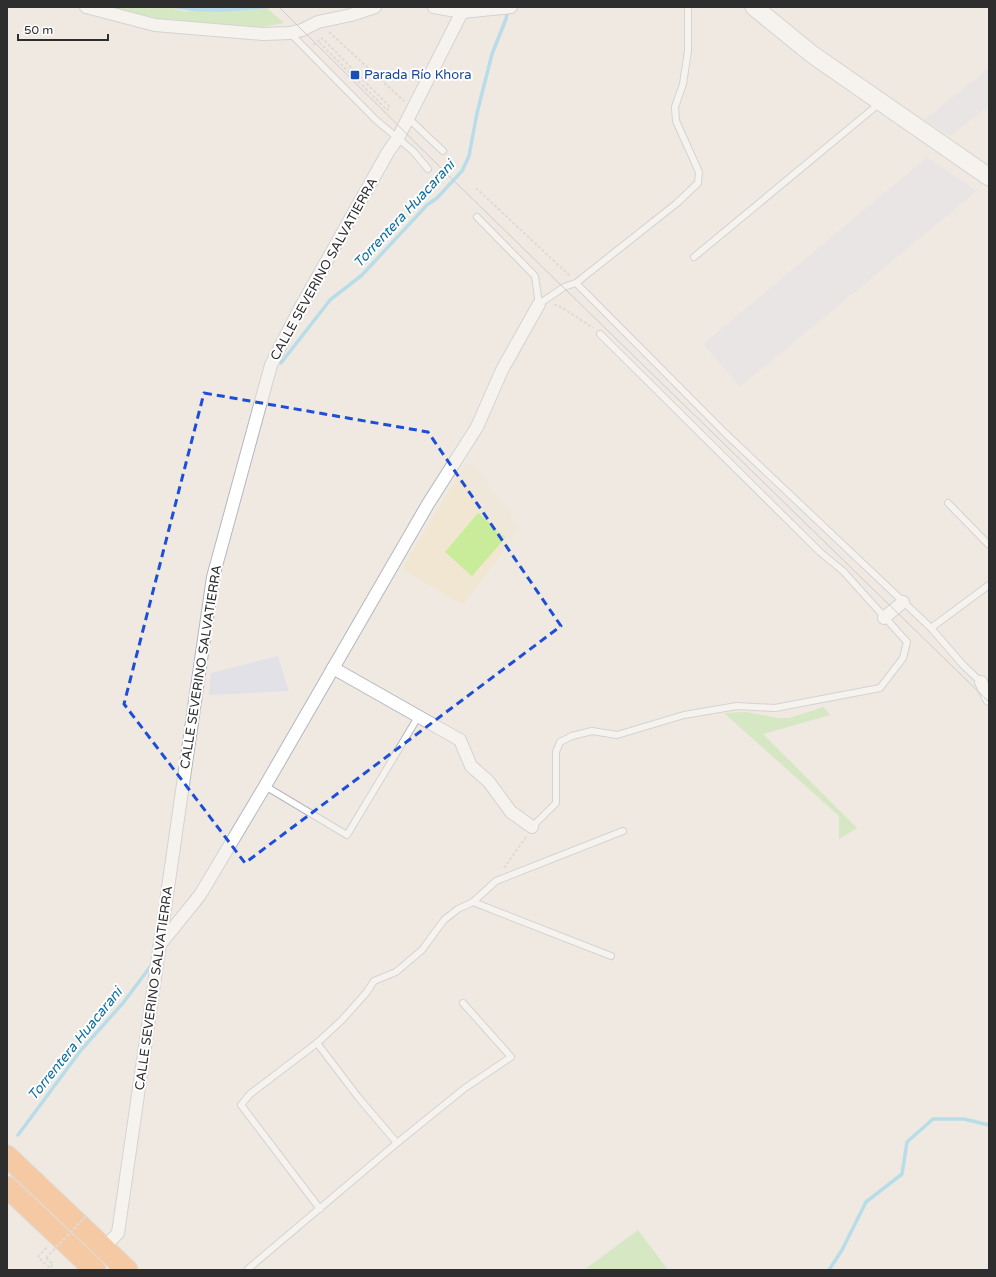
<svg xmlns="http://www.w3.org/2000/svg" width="996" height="1277" font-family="'Varela Round',sans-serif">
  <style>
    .industrial { fill: #e3e1e8 }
    .education { fill: #f0e6d1 }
    .green { fill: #b6e59e }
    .pitch { fill: #c9ec9a }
    .water { fill: #75cff0 }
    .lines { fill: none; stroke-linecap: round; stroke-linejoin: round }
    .stream { stroke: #75cff0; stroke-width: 3.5 }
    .lane-casing { stroke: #b4b7c1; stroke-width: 8 }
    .street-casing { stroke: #b4b7c1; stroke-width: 14 }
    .secondary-casing { stroke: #b4b7c1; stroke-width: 19 }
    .highway-casing { stroke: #c9c9c9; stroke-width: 23 }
    .path { stroke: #c9c9c9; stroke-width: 2; stroke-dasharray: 3 2; stroke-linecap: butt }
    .lane { stroke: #fff; stroke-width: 6 }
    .street { stroke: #fff; stroke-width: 12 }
    .secondary { stroke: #fff; stroke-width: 17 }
    .highway { stroke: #ffa35c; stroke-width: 21 }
    .tram { stroke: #a3a6b8; stroke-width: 1 }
    .path-bridge { stroke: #c9c9c9; stroke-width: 2; stroke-dasharray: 3 2; stroke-linecap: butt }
    .marked { fill: none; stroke: #1d4ed8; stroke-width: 3; stroke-dasharray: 8 5; stroke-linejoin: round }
    .transit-dot { fill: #1a4fb4; stroke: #fff; stroke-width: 1.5 }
    .labels { text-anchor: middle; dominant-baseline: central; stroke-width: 4; stroke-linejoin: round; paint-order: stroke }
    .transit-label { font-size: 13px; fill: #164399; stroke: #fff; text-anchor: start }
    .street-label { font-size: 13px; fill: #2e2e2e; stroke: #fff }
    .water-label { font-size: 14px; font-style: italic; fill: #0d6fa3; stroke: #fff }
  </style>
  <rect width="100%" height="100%" fill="#efe9e1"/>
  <g class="industrial">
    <polygon points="989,68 989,106 950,136 924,120"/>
    <polygon points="927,157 977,191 740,387 703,344"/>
    <polygon points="278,656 289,691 209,695 211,673"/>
  </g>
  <polygon class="education" points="468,463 474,465 521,528 463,605 402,569 463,467"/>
  <g class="green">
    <polygon points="107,7 170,7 183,11 235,11 267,8 284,23 252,29 170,21"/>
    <polygon points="824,707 830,715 763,734 857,828 839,839 839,816 724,713 746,712 777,718 789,718"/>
    <polygon points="638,1230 668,1270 584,1270"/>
  </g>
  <polygon class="pitch" points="478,513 506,537 472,576 445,552"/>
  <path class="water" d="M 170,7 L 280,7 C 245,10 204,16 170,7 Z"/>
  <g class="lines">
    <g class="stream">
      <polyline points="281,363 330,300 362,275 427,205 437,198 462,171 469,156 477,113 492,54 506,19 508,10"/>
      <polyline points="18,1135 81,1050 123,1003 150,967"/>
      <polyline points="829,1270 842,1250 866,1202 902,1174 907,1142 933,1119 964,1119 989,1125"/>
    </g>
    <g class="lane-casing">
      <g id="lane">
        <polyline points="290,33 376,120 413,151 428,169"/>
        <polyline points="408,118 443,151"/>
        <polyline points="477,217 535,276 539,304 564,287 576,283 677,203 698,183 699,172 676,121 675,107 683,84 688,51 688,7"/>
        <polyline points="694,257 880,103"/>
        <polyline points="576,283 725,433 931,628 963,665 982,683"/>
        <polyline points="948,503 989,545"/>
        <polyline points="931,628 989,585"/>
        <polyline points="265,786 347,835 418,717"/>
        <polyline points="532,827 556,803 556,752 560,742 572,736 592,731 617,735 684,715 737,706 775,708 880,688 903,658 907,642 843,571 820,552 600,334"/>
        <polyline points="473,902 611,956"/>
        <polyline points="317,1043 358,1097 397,1143"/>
        <polyline points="320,1209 241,1105 250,1094 317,1043 342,1020 366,993 374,981 396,972 422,950 444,920 458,909 473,902 496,881 623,831"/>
        <polyline points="248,1269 397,1143 465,1088 511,1057 463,1003"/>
      </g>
    </g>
    <g class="street-casing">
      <g id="street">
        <polyline points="86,7 155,25 263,34 290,33 302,30 318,22 351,15 375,7"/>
        <polyline points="434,7 462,12 511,7"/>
        <polyline points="884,618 903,602"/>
        <polyline points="333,668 460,740 471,766 489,782 511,812 532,827"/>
        <polyline points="981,682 989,699"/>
        <polyline points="162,942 200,895 265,786 428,504 477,427 502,370 539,304"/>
        <polyline points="104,1248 118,1233 213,577 271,365 298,312 388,152 398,138 462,12"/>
      </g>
    </g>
    <g class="secondary-casing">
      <polyline id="secondary" points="754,7 813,55 989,177"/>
    </g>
    <g class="highway-casing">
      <g id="highway">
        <polyline points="7,1156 127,1270"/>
        <polyline points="7,1187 95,1270"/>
      </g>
    </g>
    <g class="path">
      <polyline points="329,32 404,101"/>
      <polyline points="313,45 322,38 390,107 387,110 319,42"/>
      <polyline points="476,188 570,276"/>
      <polyline points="554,305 558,305 593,328"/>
      <polyline points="504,868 526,837"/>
      <polyline points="46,1258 53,1264 50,1268 38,1257 48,1246"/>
    </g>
    <use href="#lane" class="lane"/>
    <use href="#street" class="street"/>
    <use href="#secondary" class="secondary"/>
    <use href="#highway" class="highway"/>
    <polyline class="tram" points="279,7 449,176 989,702"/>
    <polyline class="path-bridge" points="46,1258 87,1215"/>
  </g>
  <path d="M0 0H996V1277H0ZM 204,393 L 428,432 L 561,626 L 245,863 L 124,704 Z" fill="#efe9e1" fill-opacity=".55" fill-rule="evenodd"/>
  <path class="marked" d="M 204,393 L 428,432 L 561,626 L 245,863 L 124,704 Z"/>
  <rect class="transit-dot" x="350" y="70" width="10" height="10" rx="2"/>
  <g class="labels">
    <g class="transit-label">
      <text x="364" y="75">Parada Río Khora</text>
    </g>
    <g class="street-label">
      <text transform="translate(324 269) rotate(-61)">CALLE SEVERINO SALVATIERRA</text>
      <text transform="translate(201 667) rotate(-81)">CALLE SEVERINO SALVATIERRA</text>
      <text transform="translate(154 988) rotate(-82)">CALLE SEVERINO SALVATIERRA</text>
    </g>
    <g class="water-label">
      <text transform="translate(404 214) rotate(-47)">Torrentera Huacarani</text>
      <text transform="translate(75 1044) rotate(-51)">Torrentera Huacarani</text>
    </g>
  </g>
  <rect width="996" height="1277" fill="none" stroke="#2e2e2e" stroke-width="16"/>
  <path d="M18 34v6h90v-6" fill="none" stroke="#2e2e2e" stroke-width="2"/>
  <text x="24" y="34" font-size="12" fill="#2e2e2e" stroke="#ffffff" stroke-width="3" paint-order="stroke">50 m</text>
</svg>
